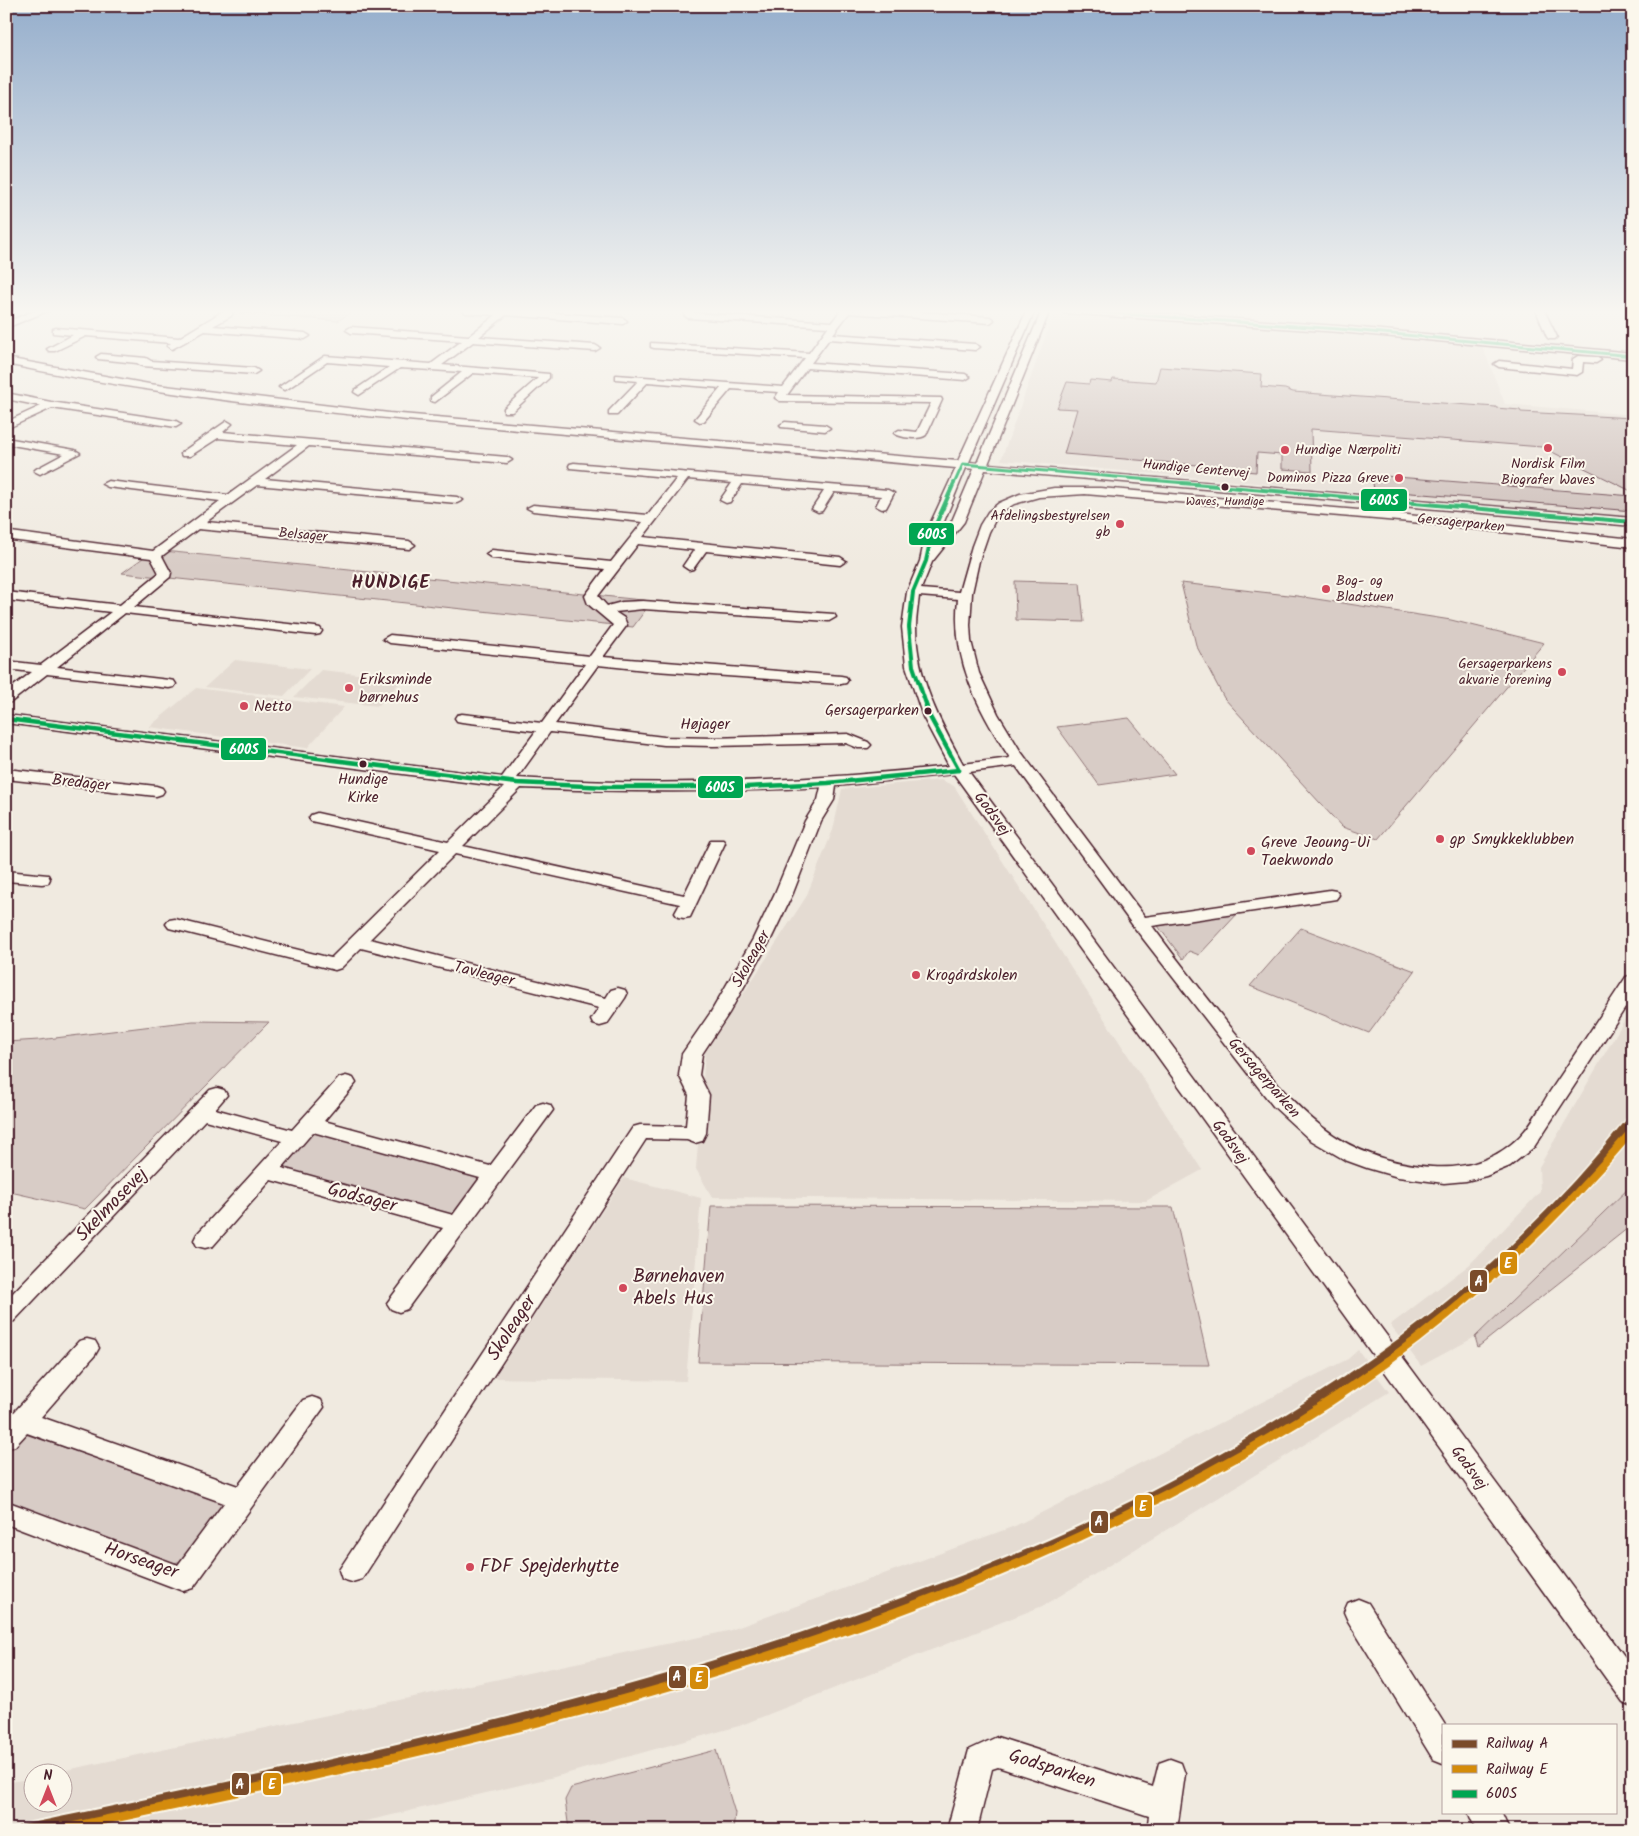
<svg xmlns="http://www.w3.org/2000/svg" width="1639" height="1836" font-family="Kalam,sans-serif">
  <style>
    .built { fill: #e4dbd2 }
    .green { fill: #d8ccc6; stroke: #917678 }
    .building { fill: #c8b8b3; stroke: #4a1f2b }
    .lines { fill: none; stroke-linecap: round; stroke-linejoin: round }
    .minor-casing { stroke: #4a1f2b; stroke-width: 3 }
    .minor { fill: #fbf7ec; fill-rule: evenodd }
    .bus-1-far2-casing { stroke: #fbf7ec; stroke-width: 5 }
    .bus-1-far1-casing { stroke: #fbf7ec; stroke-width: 6 }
    .bus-1-casing { stroke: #fbf7ec; stroke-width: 8 }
    .bus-1-far2 { stroke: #00a651; stroke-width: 3 }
    .bus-1-far1 { stroke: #00a651; stroke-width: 4 }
    .bus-1 { stroke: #00a651; stroke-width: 4.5 }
    .rail-1-far1-casing { stroke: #fbf7ec; stroke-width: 11 }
    .rail-1-casing { stroke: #fbf7ec; stroke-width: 13 }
    .rail-2-far1-casing { stroke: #fbf7ec; stroke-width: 11 }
    .rail-2-casing { stroke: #fbf7ec; stroke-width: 13 }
    .rail-1-far1 { stroke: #7a4b2a; stroke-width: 8 }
    .rail-1 { stroke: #7a4b2a; stroke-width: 9 }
    .rail-2-far1 { stroke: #d48b09; stroke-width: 8 }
    .rail-2 { stroke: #d48b09; stroke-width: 9 }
    .poi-dot { fill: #d1495b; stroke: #fbf7ec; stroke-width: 2 }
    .bus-dot { fill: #4a1f2b; stroke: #fbf7ec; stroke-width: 2 }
    .labels { text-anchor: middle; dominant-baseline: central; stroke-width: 4; stroke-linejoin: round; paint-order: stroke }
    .far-bus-label { font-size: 12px; fill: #4a1f2b; stroke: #fbf7ec }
    .far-poi-label { font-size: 14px; fill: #4a1f2b; stroke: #fbf7ec; text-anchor: end }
    .far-street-label { font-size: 14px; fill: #4a1f2b; stroke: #fbf7ec }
    .bus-label { font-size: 15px; fill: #4a1f2b; stroke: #fbf7ec; text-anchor: end }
    .poi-label { font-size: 16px; fill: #4a1f2b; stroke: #fbf7ec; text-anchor: start }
    .street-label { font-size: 16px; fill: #4a1f2b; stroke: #fbf7ec }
    .far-district-label { font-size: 18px; font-weight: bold; letter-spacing: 1px; fill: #4a1f2b; stroke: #fbf7ec }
    .near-street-label { font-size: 19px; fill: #4a1f2b; stroke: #fbf7ec }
    .near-poi-label { font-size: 19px; fill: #4a1f2b; stroke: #fbf7ec; text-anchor: start }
    .line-badge { stroke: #fbf7ec; stroke-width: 2 }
    .badge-label { font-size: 14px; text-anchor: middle; font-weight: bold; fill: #fff }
  </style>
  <rect width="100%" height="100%" fill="#f0eae0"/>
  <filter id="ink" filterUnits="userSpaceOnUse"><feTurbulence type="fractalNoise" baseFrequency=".02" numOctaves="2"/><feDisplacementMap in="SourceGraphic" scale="10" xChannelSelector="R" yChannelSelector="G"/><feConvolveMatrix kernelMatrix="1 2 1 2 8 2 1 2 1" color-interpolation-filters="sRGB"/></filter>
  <g filter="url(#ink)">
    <g class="built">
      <polygon points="1054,313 1476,343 1482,345 1505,404 1633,415 1633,517 1001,460"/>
      <polygon points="235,660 310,669 284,696 205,687"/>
      <polygon points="321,670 403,679 378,706 294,697"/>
      <polygon points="196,688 344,707 307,748 149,727"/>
      <polygon points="941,780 954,786 1202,1170 1146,1201 712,1197 696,1169 705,1053 806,897 833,830 842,789"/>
      <polygon points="1633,1005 1633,1184 1475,1337 1421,1366 1390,1325 1469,1265 1540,1192 1539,1167"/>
      <polygon points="624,1178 701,1198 686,1381 494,1378"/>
      <polygon points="1358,1350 1389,1392 1045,1605 739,1726 554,1777 328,1830 6,1830 6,1783 32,1778 32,1804 62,1804 62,1774 52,1773 728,1631 1015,1526 1348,1359"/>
    </g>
    <g class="green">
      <polygon points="238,310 354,310 338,321 239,313"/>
      <polygon points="154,550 652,601 633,627 122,573"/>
      <polygon points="1015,581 1080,583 1084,622 1016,620"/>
      <polygon points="1181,583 1297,596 1451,620 1544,643 1378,839 1342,827 1224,698 1196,645"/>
      <polygon points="1129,718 1175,774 1099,785 1057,727"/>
      <polygon points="1239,912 1199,955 1189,951 1183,959 1158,926"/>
      <polygon points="1301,928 1415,971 1369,1033 1250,986"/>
      <polygon points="193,1021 269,1022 85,1209 6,1191 6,1042 39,1040"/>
      <path d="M 319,1132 L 478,1177 C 479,1193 463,1209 450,1215 L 287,1169 L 284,1163 L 306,1137 Z"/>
      <polygon points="1633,1184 1633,1224 1478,1347 1475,1337"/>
      <polygon points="711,1206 1173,1207 1209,1365 698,1362"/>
      <path d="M 25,1434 L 226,1502 L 188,1560 L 173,1563 L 6,1504 C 6,1483 0,1440 25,1434 Z"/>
      <polygon points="716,1750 735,1813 733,1830 569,1830 565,1800 571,1788"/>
    </g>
    <g class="building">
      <polygon points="1160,367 1262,374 1261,387 1285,389 1293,392 1496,407 1496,408 1520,410 1521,412 1633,418 1633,492 1542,447 1311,429 1312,471 1282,469 1282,455 1257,453 1256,472 1198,467 1198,465 1064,454 1077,409 1057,408 1067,382 1089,384 1090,380 1112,382 1113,379 1156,382"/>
      <polygon points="1372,475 1633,496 1633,511 1374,490"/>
    </g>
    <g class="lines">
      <g class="minor-casing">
        <g id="minor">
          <polygon points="37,310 50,310 6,328 6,322"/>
          <polygon points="225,310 234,310 231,316 213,326 305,333 310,336 305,339 205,331 172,349 167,346 171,343 86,336 55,351 49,351 47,349 73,335 53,333 53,329 56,328 179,338"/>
          <polygon points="462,310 512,310 623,318 627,321 623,324 506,315 479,337 595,345 600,348 595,351 473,342 442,365 549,374 549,378 512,412 504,412 504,408 538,378 473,373 435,402 431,401 431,397 462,372 400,368 359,395 354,392 355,390 389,367 327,362 287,389 284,390 279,387 325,356 431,364 462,341 351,333 346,330 351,327 469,336 496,315 466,313"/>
          <path d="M 687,310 L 696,310 L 694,313 L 832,322 L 841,310 L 890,310 L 990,317 L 994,320 L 990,323 L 849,313 L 833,334 L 975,344 L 980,347 L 975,350 L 829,339 L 811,363 L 965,374 L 970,377 L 965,380 L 807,368 L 787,395 L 941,398 L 942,400 L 926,435 C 920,440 900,438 894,433 L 899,430 L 917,432 L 931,403 L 780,401 L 775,398 L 779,392 L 731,389 L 704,421 L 700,422 L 695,419 L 721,388 L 648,382 L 617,415 L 609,415 L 609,411 L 638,381 L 616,379 L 616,375 L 783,387 L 805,358 L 654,348 L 651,347 L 651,343 L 809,353 L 828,327 L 688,318 L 684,315 Z"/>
          <path d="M 1027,310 L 1035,310 L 969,462 L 977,463 L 1042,310 L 1050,310 L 988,464 L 1633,518 L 1633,526 L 985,470 L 964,522 L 932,562 L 921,589 L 959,592 L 972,546 L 980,525 L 988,512 L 999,503 L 1020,494 L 1054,488 L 1100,488 L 1370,511 L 1633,539 L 1633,547 L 1422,523 L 1085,494 L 1039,497 L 1014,504 L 1001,512 L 995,520 L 989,532 L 979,561 L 972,593 L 970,625 L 971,641 L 979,673 L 998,714 L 1021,752 L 1145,917 L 1330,890 L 1336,891 L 1339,895 L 1336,899 L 1330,900 L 1152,926 C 1181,965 1211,1003 1241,1040 C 1296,1108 1337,1160 1432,1167 C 1465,1169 1495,1161 1519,1137 C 1532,1125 1541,1105 1551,1090 C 1576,1053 1601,1015 1626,977 L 1633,975 L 1633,996 L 1534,1147 L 1510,1166 L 1486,1176 L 1466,1181 L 1444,1183 L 1398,1177 L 1367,1168 L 1345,1160 L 1309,1139 L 1273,1106 L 1134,927 L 1016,766 L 969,772 L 1633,1668 L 1633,1706 L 1623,1702 L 954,774 L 836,786 L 834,800 L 821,821 L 793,893 L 771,939 L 729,1013 L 702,1054 L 699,1075 L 709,1095 L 706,1133 L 702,1141 L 695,1143 L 687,1140 L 646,1139 L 362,1579 L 352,1582 L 342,1579 L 339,1570 L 633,1127 L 640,1125 L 686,1126 L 689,1095 L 679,1075 L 682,1054 L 711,1012 L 753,939 L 775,893 L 805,821 L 818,800 L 821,787 C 721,793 621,792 521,788 L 463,846 L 684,895 L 711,840 L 723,840 L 725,843 L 690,917 L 684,918 L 678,917 L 675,913 L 680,904 L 455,854 L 370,939 L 606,998 L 611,990 L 618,988 L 625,990 L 627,994 L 625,998 L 607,1024 L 600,1026 L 593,1024 L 591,1020 L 599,1008 L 361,948 L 341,968 L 335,970 L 169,928 L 166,924 L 169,920 L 175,919 L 331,958 L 440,850 L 311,821 L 309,818 L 311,815 L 317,813 L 448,842 L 504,787 L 6,723 L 6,715 L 502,777 L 536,731 L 462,722 L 457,721 L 455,718 L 457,715 L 462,714 L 542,723 L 585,664 L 390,643 L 383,639 L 390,635 L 590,656 L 613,625 L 588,604 L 585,596 L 605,569 L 492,558 L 486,554 L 492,550 L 611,562 L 643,522 L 533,511 L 527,508 L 533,505 L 648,515 L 677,478 L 570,468 L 569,466 L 570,464 L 574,463 L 888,490 L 894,493 L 886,508 L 882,509 L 876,506 L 881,496 L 834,492 L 822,511 L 818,512 L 812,509 L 824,491 L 742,484 L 730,502 L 726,503 L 720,500 L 732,483 L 688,479 L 643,537 L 840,557 L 846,561 L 840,565 L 706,551 L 693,569 L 689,570 L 683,566 L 694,550 L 638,544 L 598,596 L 607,606 L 622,602 L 643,601 L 834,614 L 836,617 L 829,621 L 643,609 L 615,612 L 624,618 L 627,625 L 603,657 L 841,676 L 846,677 L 848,680 L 846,683 L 841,684 L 655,671 L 598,665 L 555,724 L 664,737 L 713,738 L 848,734 L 868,742 L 871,745 L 868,748 L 858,748 L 846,743 L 713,746 L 664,745 L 550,732 L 517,778 C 661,787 805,782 949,766 L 923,717 L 906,666 L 902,627 L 907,592 L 920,561 L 926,533 L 956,468 C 814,455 672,443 530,431 C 354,416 179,400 6,364 L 6,358 L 149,384 L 389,413 L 958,461 ZM 966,468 L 974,469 L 952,521 L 936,541 ZM 919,596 L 958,599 C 951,658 978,710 1010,758 L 963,764 C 940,722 916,677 916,627 C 916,617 918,606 919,596 Z"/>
          <polygon points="1060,310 1106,310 1339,326 1633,353 1633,359 1339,332 1064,313"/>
          <polygon points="1536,310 1544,310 1557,337 1555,339 1549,339 1547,337"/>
          <polygon points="101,354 146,358 151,361 254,368 259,371 254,374 142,366 137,363 98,359 96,357"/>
          <polygon points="1578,356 1596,357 1601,360 1596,363 1583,362 1582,372 1577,375 1499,367 1494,364 1499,361 1572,369 1573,359"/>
          <polygon points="6,393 51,402 176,421 181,424 176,427 52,408 6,429 6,422 41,406 6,399"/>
          <polygon points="227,421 232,424 223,432 507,457 512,460 507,463 309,446 265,479 457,497 463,500 457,503 257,485 206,522 409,541 415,545 409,549 198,529 162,556 171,573 170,577 134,607 315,627 320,628 322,631 320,634 315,635 125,613 57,667 169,680 174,681 176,684 174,687 169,688 47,674 11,702 6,703 6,692 32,672 6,669 6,661 41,665 111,612 6,600 6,592 120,605 159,573 151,558 11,540 7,539 7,533 11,532 153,551 220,501 108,487 102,484 108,481 228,495 297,445 218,438 190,456 182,456 181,454 182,452"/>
          <polygon points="785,422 825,425 830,428 825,431 781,427 780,425"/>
          <polygon points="6,438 75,450 80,453 40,474 34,471 36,469 64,454 6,444"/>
          <polygon points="6,769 156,786 162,788 164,791 162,794 156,796 6,779"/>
          <polygon points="6,871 48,875 50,879 48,883 42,884 6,881"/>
          <path d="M 346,1076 L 353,1078 L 356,1083 L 324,1121 L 490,1166 L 536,1105 L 543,1103 L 550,1105 L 553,1110 L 407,1309 L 399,1312 L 391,1309 L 387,1303 L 443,1228 L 271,1180 L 213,1246 L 205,1248 L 197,1246 L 194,1240 L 197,1234 L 282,1141 L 205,1120 L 14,1321 L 6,1324 L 6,1300 L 210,1090 L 217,1088 L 224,1090 L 227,1095 L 215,1109 L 292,1130 L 339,1078 ZM 313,1132 L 480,1178 L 453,1215 L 282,1168 Z"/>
          <polygon points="87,1339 95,1341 99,1348 95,1355 41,1417 238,1486 303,1400 312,1397 321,1400 324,1407 193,1588 183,1591 6,1524 6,1501 178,1565 224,1503 27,1433 15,1446 6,1449 6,1421 79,1341"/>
          <polygon points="1358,1599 1368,1603 1445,1725 1443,1725 1443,1763 1433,1759 1348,1621 1344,1612 1348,1603"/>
          <polygon points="997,1737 1153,1787 1159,1763 1170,1759 1181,1763 1185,1774 1177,1830 1147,1830 1149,1816 998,1767 992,1769 977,1830 947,1830 969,1750"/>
          <polygon points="1468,1812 1501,1812 1509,1830 1476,1830"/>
        </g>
      </g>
      <use href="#minor" class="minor"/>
      <g class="bus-1-far2-casing">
        <g id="bus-1-far2">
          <polyline points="1068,310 1339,329 1633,356"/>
          <polyline points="954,484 963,464 1197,484"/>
        </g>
      </g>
      <g class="bus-1-far1-casing">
        <g id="bus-1-far1">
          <polyline points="1182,483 1633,522"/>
          <polyline points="927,707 913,666 909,627 913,592 926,561 932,533 954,483"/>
        </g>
      </g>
      <g class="bus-1-casing">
        <g id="bus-1">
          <polyline points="926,706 930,717 959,770"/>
          <polyline points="6,719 517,783 608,787 746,787 828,783 959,770"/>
        </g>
      </g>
      <use href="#bus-1-far2" class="bus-1-far2"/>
      <use href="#bus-1-far1" class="bus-1-far1"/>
      <use href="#bus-1" class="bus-1"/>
      <g class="rail-1-far1-casing">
        <path id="rail-1-far1" d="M 1373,1362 C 1475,1291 1555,1215 1633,1118"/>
      </g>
      <g class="rail-1-casing">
        <path id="rail-1" d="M 20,1830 C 297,1772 575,1716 843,1623 C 925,1595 1007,1565 1086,1528 C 1186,1481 1284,1424 1375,1361"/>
      </g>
      <g class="rail-2-far1-casing">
        <path id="rail-2-far1" d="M 1386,1362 C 1479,1295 1559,1217 1633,1130"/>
      </g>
      <g class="rail-2-casing">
        <path id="rail-2" d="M 57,1830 C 420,1754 787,1679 1123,1516 C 1216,1471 1305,1422 1388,1361"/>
      </g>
      <use href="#rail-1-far1" class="rail-1-far1"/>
      <use href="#rail-1" class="rail-1"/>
      <use href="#rail-2-far1" class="rail-2-far1"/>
      <use href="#rail-2" class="rail-2"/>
    </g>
  </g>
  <linearGradient id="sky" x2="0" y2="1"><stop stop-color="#95aecc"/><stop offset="0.55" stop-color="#f8f6f1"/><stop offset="1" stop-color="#f8f6f1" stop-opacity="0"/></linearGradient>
  <rect width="1639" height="567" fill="url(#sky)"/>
  <g class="poi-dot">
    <circle cx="1548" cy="448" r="5"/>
    <circle cx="1285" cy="450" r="5"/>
    <circle cx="1399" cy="478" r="5"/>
    <circle cx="1120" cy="524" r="5"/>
    <circle cx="1326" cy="589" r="5"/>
    <circle cx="1562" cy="672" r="5"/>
    <circle cx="349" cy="688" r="5"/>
    <circle cx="244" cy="706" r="5"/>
    <circle cx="1440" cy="839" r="5"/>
    <circle cx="1251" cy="851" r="5"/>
    <circle cx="916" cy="975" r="5"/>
    <circle cx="623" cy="1288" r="5"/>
    <circle cx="470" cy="1567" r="5"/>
  </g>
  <g class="bus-dot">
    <circle cx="1225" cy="487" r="4.5"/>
    <circle cx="928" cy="711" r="4.5"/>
    <circle cx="363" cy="764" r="4.5"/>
  </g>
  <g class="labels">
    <g class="far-bus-label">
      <text x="1225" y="501">Waves, Hundige</text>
    </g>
    <g class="far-poi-label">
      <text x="1295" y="450" text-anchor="start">Hundige Nærpoliti</text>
      <text x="1548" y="464" text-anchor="middle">Nordisk Film<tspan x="1548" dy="16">Biografer Waves</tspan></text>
      <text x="1389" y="478">Dominos Pizza Greve</text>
      <text x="1110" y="516">Afdelingsbestyrelsen<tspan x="1110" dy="16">gb</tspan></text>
      <text x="1336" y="581" text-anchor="start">Bog- og<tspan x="1336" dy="16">Bladstuen</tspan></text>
      <text x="1552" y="664">Gersagerparkens<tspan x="1552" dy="16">akvarie forening</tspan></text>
    </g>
    <g class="far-street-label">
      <text transform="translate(1196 469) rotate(5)">Hundige Centervej</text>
      <text transform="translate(1461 523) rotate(6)">Gersagerparken</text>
      <text transform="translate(303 535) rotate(5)">Belsager</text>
    </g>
    <g class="bus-label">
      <text x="919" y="711">Gersagerparken</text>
      <text x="363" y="780" text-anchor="middle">Hundige<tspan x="363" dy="18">Kirke</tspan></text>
    </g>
    <g class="poi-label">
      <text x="359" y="679">Eriksminde<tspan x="359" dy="18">børnehus</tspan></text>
      <text x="254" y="706">Netto</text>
      <text x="1450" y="839">gp Smykkeklubben</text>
      <text x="1261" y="842">Greve Jeoung-Ui<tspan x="1261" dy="18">Taekwondo</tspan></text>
      <text x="926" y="975">Krogårdskolen</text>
    </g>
    <g class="street-label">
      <text x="705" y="724">Højager</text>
      <text transform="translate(81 783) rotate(6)">Bredager</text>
      <text transform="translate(992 814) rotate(54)">Godsvej</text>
      <text transform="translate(751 959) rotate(-61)">Skoleager</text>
      <text transform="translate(484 974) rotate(14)">Tavleager</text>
      <text transform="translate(1264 1078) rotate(49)">Gersagerparken</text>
      <text transform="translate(1230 1142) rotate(54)">Godsvej</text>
      <text transform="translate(1469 1468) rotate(54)">Godsvej</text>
    </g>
    <g class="far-district-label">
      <text x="391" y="583">HUNDIGE</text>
    </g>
    <g class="near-street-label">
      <text transform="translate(362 1198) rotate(15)">Godsager</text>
      <text transform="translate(112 1205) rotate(-46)">Skelmosevej</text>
      <text transform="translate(512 1328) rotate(-57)">Skoleager</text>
      <text transform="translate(141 1561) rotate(19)">Horseager</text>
      <text transform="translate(1052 1769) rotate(18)">Godsparken</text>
    </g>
    <g class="near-poi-label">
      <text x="633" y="1277">Børnehaven<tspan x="633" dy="22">Abels Hus</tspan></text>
      <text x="480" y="1567">FDF Spejderhytte</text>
    </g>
  </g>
  <g class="line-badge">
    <rect x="1360" y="488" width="48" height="24" rx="5" fill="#00a651"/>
    <rect x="908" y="522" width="47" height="24" rx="5" fill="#00a651"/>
    <rect x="220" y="737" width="47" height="24" rx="5" fill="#00a651"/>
    <rect x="697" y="775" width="47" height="24" rx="5" fill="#00a651"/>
    <rect x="1499" y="1251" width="19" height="24" rx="5" fill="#d48b09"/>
    <rect x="1469" y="1269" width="19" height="24" rx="5" fill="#7a4b2a"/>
    <rect x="1134" y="1494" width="19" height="24" rx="5" fill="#d48b09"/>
    <rect x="1090" y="1510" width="19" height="24" rx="5" fill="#7a4b2a"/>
    <rect x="668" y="1665" width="19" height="24" rx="5" fill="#7a4b2a"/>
    <rect x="689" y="1666" width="20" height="24" rx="5" fill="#d48b09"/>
    <rect x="231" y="1772" width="19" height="24" rx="5" fill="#7a4b2a"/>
    <rect x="262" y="1772" width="20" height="24" rx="5" fill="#d48b09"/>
  </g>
  <g class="badge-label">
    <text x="1384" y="505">600S</text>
    <text x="932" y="539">600S</text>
    <text x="244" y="754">600S</text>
    <text x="720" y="792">600S</text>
    <text x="1508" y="1268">E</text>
    <text x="1479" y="1286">A</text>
    <text x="1143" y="1511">E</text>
    <text x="1099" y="1526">A</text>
    <text x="677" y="1681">A</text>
    <text x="699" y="1682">E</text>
    <text x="240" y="1789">A</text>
    <text x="272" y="1789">E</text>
  </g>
  <rect width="1639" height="1836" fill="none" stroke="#fbf7ec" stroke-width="25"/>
  <rect x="12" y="12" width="1614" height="1811" fill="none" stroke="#4a1f2b" stroke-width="2" filter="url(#ink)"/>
  <rect x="1442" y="1724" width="175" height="90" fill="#fbf7ec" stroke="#b4a19f"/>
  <rect x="1452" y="1740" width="25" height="8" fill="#7a4b2a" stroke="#b4a19f"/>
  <text x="1486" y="1748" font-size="15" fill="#4a1f2b">Railway A</text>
  <rect x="1452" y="1765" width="25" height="8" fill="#d48b09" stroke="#b4a19f"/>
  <text x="1486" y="1774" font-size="15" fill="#4a1f2b">Railway E</text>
  <rect x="1452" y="1790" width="25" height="8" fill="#00a651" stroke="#b4a19f"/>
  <text x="1486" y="1798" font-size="15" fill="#4a1f2b">600S</text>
  <g transform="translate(48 1788)"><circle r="24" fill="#fbf7ec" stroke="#b4a19f"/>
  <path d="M0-4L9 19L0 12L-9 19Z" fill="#d1495b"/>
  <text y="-8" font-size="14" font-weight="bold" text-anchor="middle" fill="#4a1f2b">N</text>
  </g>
</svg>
